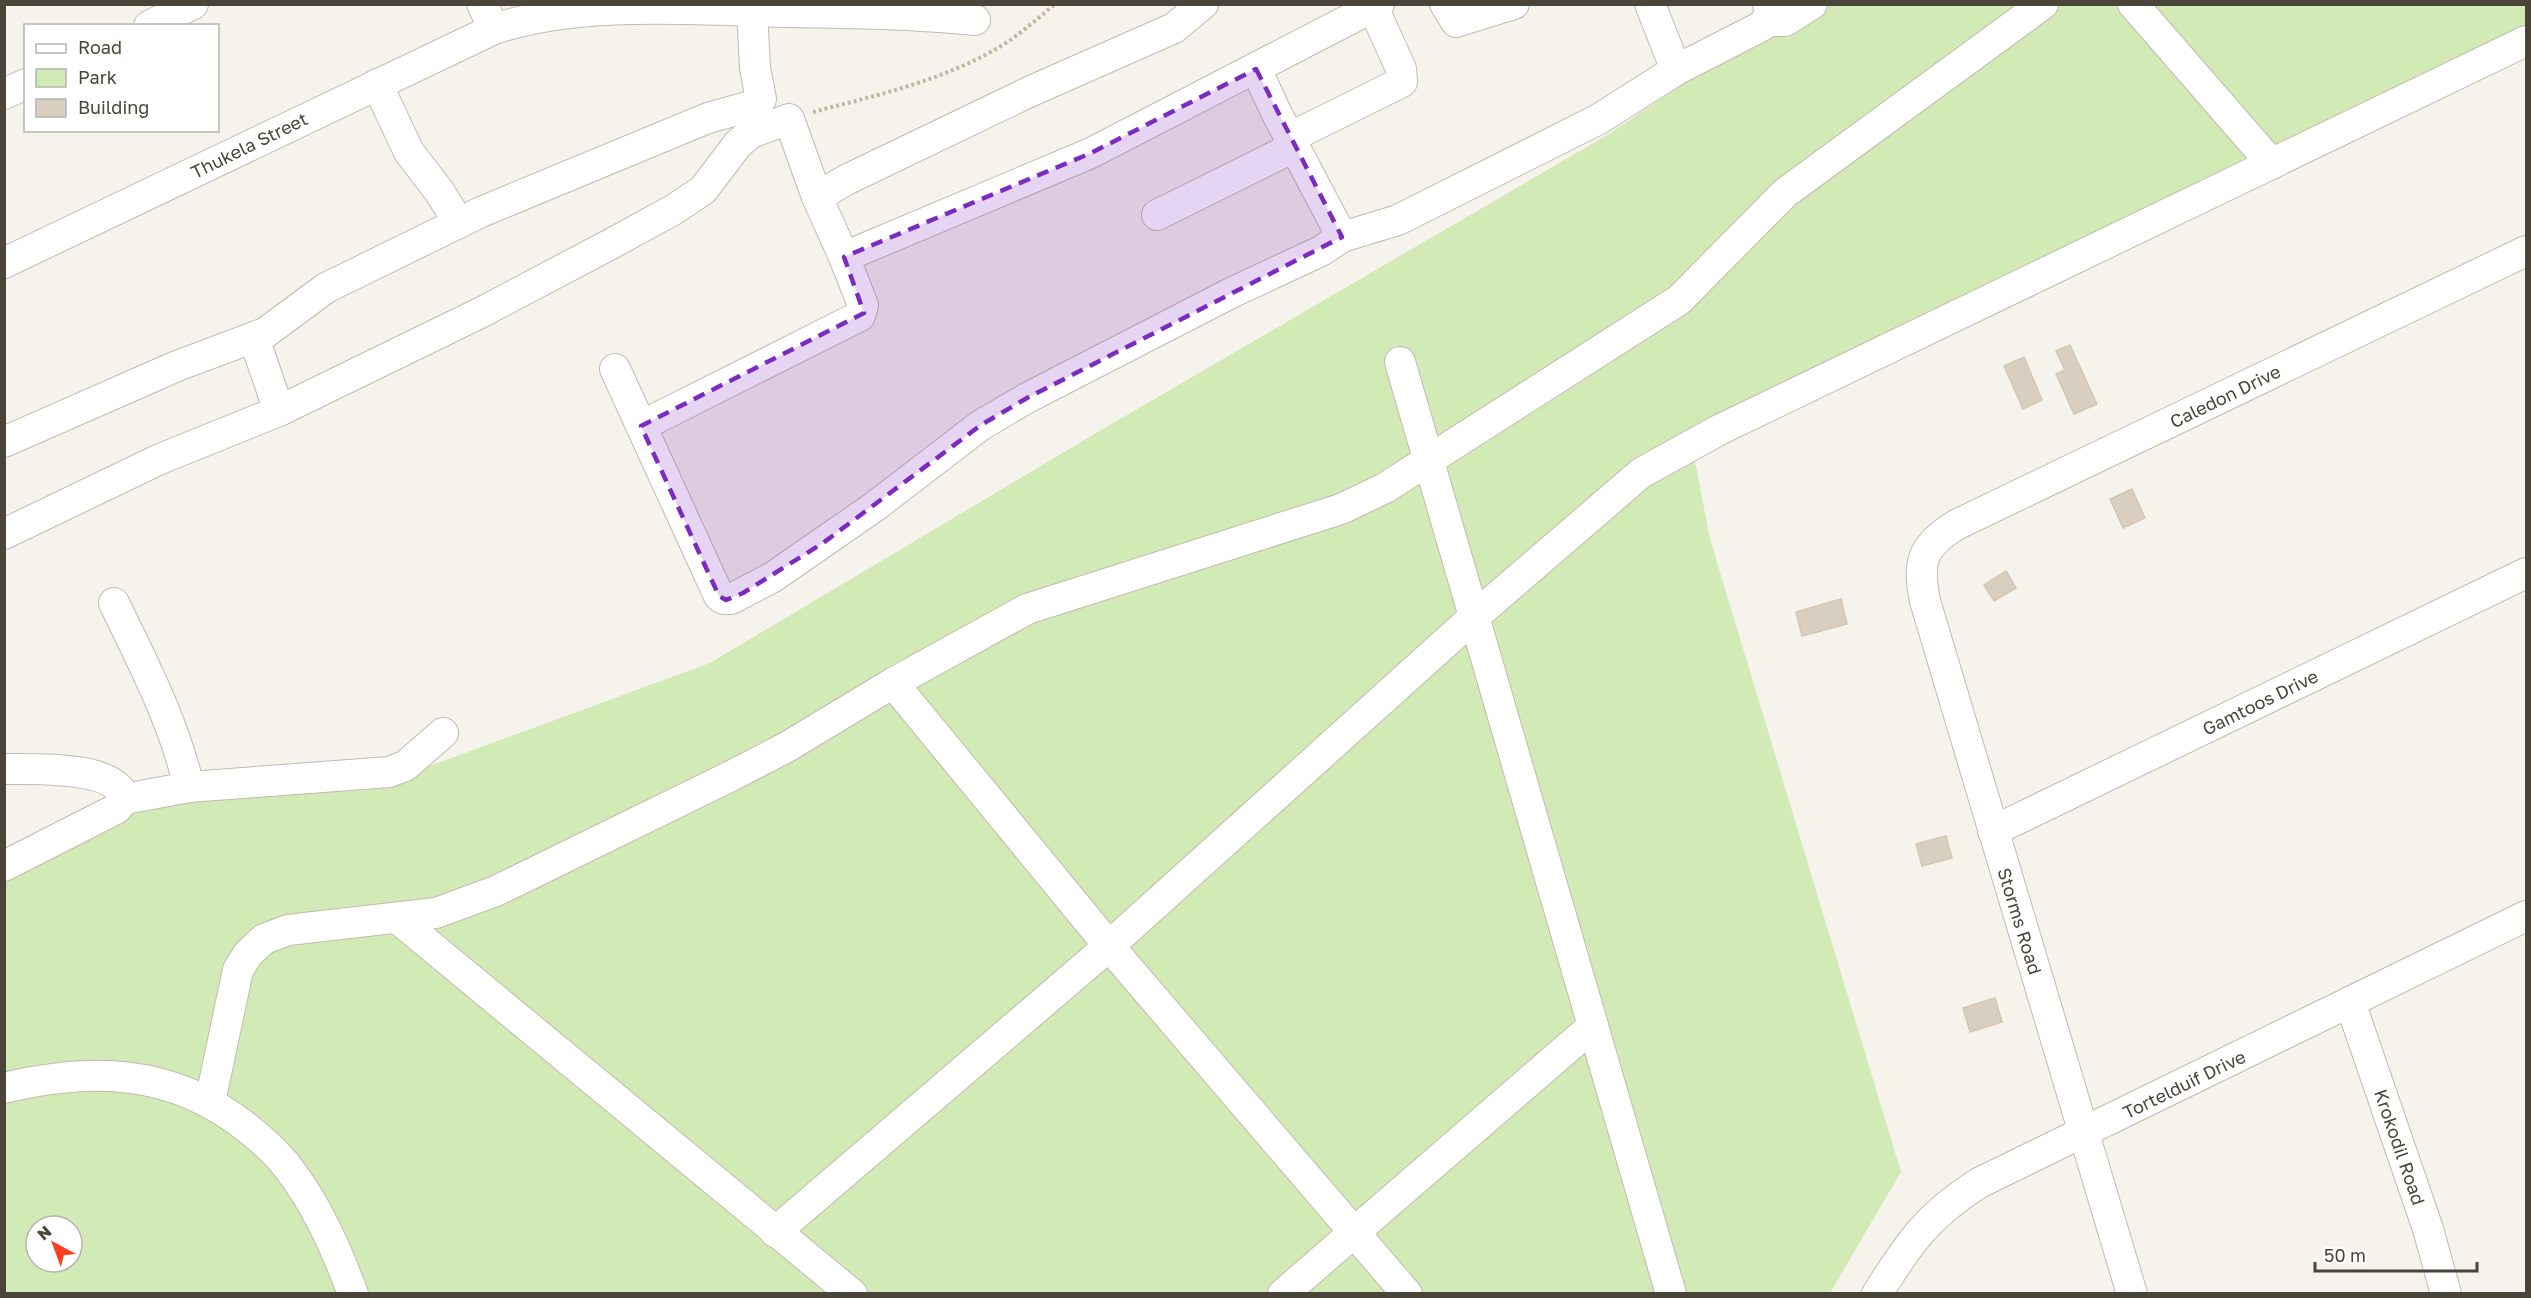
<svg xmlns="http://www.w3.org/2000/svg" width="2531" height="1298" font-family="'Golos Text',sans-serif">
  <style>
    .green { fill: #d2eab5; fill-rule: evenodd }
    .building { fill: #d8cfc1; stroke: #d3c7b4; stroke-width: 1.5 }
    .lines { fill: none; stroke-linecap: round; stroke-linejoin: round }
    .minor-casing { stroke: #c2bbae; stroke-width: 32 }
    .path { stroke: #c4b79f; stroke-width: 4; stroke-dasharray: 3 3; stroke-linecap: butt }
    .minor { stroke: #fff; stroke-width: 30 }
    .marked { fill: #7b2cbf; fill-opacity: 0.2; stroke: #7b2cbf; stroke-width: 4.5; stroke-dasharray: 12 8; stroke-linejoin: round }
    .labels { text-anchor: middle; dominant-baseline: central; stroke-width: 5; stroke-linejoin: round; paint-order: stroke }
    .street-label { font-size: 18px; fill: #4b4439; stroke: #fff }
  </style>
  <rect width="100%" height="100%" fill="#f6f3ec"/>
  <path class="green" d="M 1801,5 L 2526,5 L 2526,41 L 1693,451 L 1710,539 L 1901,1172 L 1830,1293 L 5,1294 L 5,873 L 181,777 L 405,775 L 710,663 L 1091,436 L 1609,134 ZM 36,1226 L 72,1226 L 72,1262 L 36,1262 Z"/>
  <g class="building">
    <polygon points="2070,345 2097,404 2074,414 2056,374 2065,370 2056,351"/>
    <polygon points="2024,357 2042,400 2023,409 2004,366"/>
    <polygon points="2132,489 2145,518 2123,528 2110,499"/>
    <polygon points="2006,571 2016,588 1994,601 1984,585"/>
    <polygon points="1841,599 1847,624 1802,636 1796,612"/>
    <polygon points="1946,836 1952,858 1922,866 1916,844"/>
    <polygon points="1995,998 2002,1022 1970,1032 1963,1008"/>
  </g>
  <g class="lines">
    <g class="minor-casing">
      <g id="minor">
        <polyline points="482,4 494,29"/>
        <polyline points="1445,4 1456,22 1514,4"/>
        <polyline points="1650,4 1676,70"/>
        <polyline points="2133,4 2272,164"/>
        <polyline points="1768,21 1785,21 1812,4"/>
        <polyline points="149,26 193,4"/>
        <polyline points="1256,69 1276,112 1342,237"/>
        <polyline points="377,84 409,152 439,191 459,223"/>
        <polyline points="4,94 26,84"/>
        <polyline points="1289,138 1402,82 1401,69 1373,7"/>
        <polyline points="817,197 846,180 1029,92 1174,28 1203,4"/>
        <polyline points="1157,215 1294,147"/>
        <path d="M 4,263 L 494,29 C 582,0 696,10 788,12 C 851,13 913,14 975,20"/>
        <polyline points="254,338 279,411"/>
        <polyline points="1400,362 1671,1294"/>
        <polyline points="615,369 719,596 723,599 731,599 773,577 874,507 981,425 1027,398 1233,292 1321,251 1342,237 1398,220 1599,119 1676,70 1762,26 1770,15 1768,4"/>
        <polyline points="641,426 860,316 863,305 844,257 1091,153 1379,4"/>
        <polyline points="4,442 177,366 265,333 326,288 481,212 708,118 758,104 761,99 755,68 752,10"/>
        <polyline points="4,534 160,459 279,411 482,312 609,245 673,210 703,190 738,144 751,133 789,119 817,197 844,257"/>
        <path d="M 114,603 C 143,663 174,722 189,787"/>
        <polyline points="893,683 1109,946 1407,1294"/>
        <path d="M 4,769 C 33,769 116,765 125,799 L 116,809 L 4,866"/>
        <polyline points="125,799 189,787 389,772 405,766 443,733"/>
        <polyline points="1993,831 2526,573"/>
        <polyline points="398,919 852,1294"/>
        <polyline points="2350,1002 2428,1229 2446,1294"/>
        <path d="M 4,1088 C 93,1067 172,1069 246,1127 C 260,1138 275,1151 286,1165 C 316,1203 336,1248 353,1294"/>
        <polyline points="210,1102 238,970 248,954 264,939 288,930 436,913 496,891 731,776 787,747 893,683 1027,609 1341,509 1385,488 1679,300 1785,193 2043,4"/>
        <polyline points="775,1232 1109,946 1474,617 1641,473 1719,430 2526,41"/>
        <polyline points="1283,1294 1593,1026"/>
        <path d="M 1877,1294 C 1909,1243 1927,1216 1979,1183 L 2526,916"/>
        <path d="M 2132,1294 L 1925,601 C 1917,562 1922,546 1956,525 L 2526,251"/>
      </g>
    </g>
    <path class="path" d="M 813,112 C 874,96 941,81 996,49 C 1017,37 1036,20 1055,4"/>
    <use href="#minor" class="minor"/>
  </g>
  <path class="marked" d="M 1256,69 L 1342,237 L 1027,398 L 981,425 L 823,543 L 743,593 L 726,600 L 719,596 L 641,426 L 864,313 L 844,257 L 1091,153 Z"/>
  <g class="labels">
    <g class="street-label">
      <text transform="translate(249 145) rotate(-26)">Thukela Street</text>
      <text transform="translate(2225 396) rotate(-26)">Caledon Drive</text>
      <text transform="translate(2260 702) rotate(-26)">Gamtoos Drive</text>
      <text transform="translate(2020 921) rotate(73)">Storms Road</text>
      <text transform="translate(2184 1084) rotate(-26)">Tortelduif Drive</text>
      <text transform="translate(2400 1147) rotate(71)">Krokodil Road</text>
    </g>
  </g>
  <rect width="2531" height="1298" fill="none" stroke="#4b4439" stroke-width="12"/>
  <rect x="24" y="24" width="195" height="108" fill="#ffffff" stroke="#b7b4b0" stroke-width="1.5"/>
  <rect x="36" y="44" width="30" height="9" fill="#ffffff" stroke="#b7b4b0" stroke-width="1.5"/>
  <text x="78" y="54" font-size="18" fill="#4b4439">Road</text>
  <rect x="36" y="69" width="30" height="18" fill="#d2eab5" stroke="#b7b4b0" stroke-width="1.5"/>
  <text x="78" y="84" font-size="18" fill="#4b4439">Park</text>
  <rect x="36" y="99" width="30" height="18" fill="#d8cfc1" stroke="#b7b4b0" stroke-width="1.5"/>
  <text x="78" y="114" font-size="18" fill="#4b4439">Building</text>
  <g transform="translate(54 1244) rotate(319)"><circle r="28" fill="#ffffff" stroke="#b7b4b0" stroke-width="1.5"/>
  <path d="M0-4.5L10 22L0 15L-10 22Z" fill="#fc3f1d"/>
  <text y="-9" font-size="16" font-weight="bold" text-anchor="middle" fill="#4b4439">N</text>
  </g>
  <path d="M2315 1262v9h162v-9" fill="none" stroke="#4b4439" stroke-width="3"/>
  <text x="2324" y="1262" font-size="18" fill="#4b4439" stroke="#ffffff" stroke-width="4.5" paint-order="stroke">50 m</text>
</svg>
